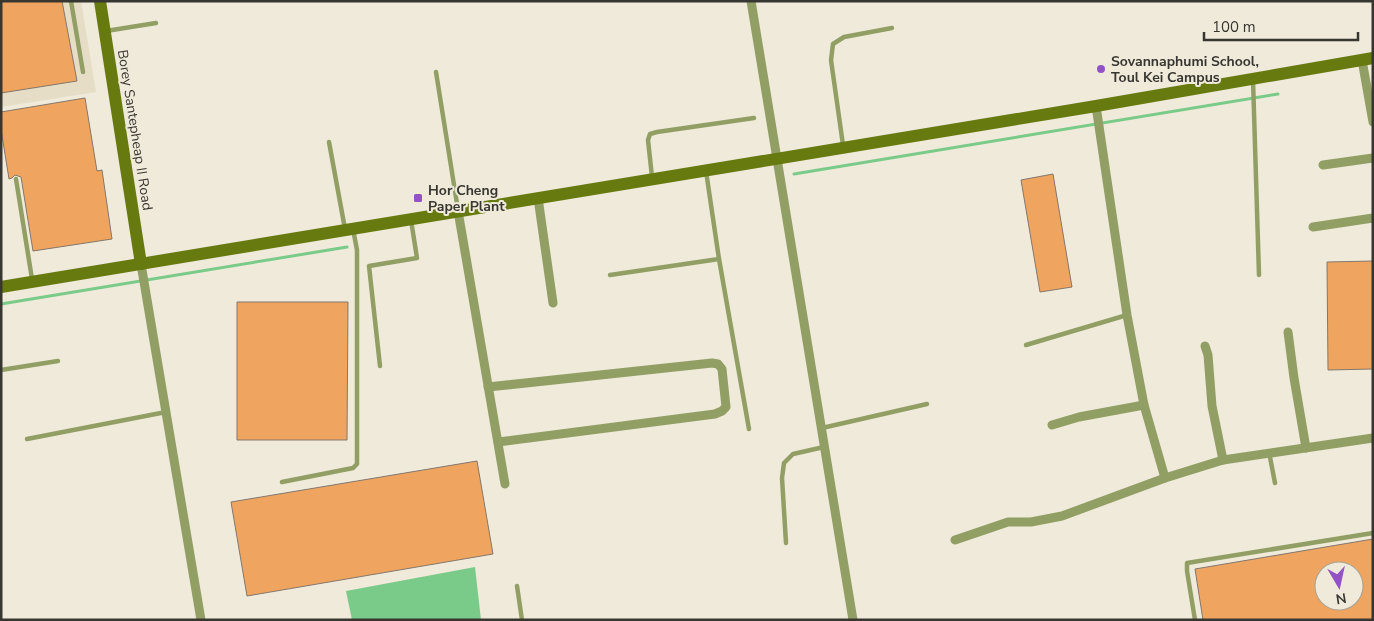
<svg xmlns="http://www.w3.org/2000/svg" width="1374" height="621" font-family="'Nunito Sans',sans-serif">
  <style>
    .built { fill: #e6ddc6 }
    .water { fill: #7acb89 }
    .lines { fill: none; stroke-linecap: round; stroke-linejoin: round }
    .stream { stroke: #7acb89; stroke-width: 3 }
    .building { fill: #efa55f; stroke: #84776c; fill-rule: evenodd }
    .lane { stroke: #919f65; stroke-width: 4.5 }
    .street { stroke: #919f65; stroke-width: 9 }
    .secondary { stroke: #677a0f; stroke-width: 12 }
    .poi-dot { fill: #9452c7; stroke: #f0eada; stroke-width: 2 }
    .labels { text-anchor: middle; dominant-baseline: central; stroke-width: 4; stroke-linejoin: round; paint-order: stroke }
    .poi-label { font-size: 14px; font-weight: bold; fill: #383630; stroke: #f0eada; text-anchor: start }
    .street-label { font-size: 14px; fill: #383630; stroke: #f0eada }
  </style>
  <rect width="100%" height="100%" fill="#f0eada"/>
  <polygon class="built" points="1,1 81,1 96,92 1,107"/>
  <polygon class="water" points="475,567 481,620 352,620 346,591"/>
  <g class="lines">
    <g class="stream">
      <polyline points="794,174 1278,94"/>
      <polyline points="1,304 347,247"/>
    </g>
  </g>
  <g class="building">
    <polygon points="1,1 62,1 77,81 1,93"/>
    <polygon points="85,98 97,171 102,170 112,239 33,251 21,177 15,175 12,178 9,179 1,129 1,112"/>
    <polygon points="1053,174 1072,287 1040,292 1021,180"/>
    <polygon points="1373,261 1373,369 1328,370 1327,262"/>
    <polygon points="237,302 348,302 347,440 237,440"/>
    <polygon points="477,461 493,554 247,596 231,502"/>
    <path d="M 1373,539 L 1373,620 L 1203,620 L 1195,569 ZM 1324,571 L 1354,571 L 1354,601 L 1324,601 Z"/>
  </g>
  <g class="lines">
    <g class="lane">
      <polyline points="71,1 83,72"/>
      <polyline points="106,31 156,23"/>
      <polyline points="436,72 458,210"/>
      <polyline points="1253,80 1259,275"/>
      <polyline points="329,142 345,229"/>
      <polyline points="843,145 831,60 833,44 844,37 892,28"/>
      <polyline points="706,171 719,259 749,429"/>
      <polyline points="652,177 648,140 650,134 657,132 754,118"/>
      <polyline points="16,179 32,279"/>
      <polyline points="610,275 719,259"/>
      <polyline points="1026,345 1127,315"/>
      <polyline points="380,366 369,266 417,258 411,220"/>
      <polyline points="1,370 58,361"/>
      <polyline points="822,428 927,404"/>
      <polyline points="27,439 166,412"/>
      <polyline points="1269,452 1275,483"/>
      <polyline points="282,482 353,468 357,464 357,250 353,229"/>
      <polyline points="786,543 782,478 784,463 793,454 824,447"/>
      <polyline points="517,586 522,620"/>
      <polyline points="1195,620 1187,571 1187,563 1373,533"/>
    </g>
    <g class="street">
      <polyline points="751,1 853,620"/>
      <polyline points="1362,60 1373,122"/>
      <polyline points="1096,106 1127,315 1144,405 1165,478"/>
      <polyline points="1323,165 1373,158"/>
      <polyline points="538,198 553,303"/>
      <polyline points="458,211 505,484"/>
      <polyline points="1313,227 1373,218"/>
      <polyline points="141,264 201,620"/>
      <polyline points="1288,332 1294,378 1306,448"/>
      <polyline points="1205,346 1208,355 1212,406 1223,460"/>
      <polyline points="488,387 712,363 718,364 722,369 726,407 722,411 715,414 498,442"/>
      <polyline points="1052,425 1079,417 1144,405"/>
      <polyline points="955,540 1008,522 1031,522 1062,516 1165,478 1223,460 1373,438"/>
    </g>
    <g class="secondary">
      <polyline points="100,1 141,264"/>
      <polyline points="1,287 1096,106 1373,58"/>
    </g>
  </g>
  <g class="poi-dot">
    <circle cx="1101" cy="69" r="5"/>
    <rect x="413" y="193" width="10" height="10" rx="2.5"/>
  </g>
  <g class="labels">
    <g class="poi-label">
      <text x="1111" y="61">Sovannaphumi School,<tspan x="1111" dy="16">Toul Kei Campus</tspan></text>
      <text x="428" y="190">Hor Cheng<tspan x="428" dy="16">Paper Plant</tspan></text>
    </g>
    <g class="street-label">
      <text transform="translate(135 130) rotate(81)">Borey Santepheap II Road</text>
    </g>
  </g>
  <rect width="1374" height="621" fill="none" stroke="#383630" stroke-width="5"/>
  <g transform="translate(1339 586) rotate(171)"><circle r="24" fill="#f0eada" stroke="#a6a296"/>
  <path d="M0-4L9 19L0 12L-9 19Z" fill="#9452c7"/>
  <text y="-8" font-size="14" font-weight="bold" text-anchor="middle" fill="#383630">N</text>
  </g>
  <path d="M1204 32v8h154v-8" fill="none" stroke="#383630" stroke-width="2.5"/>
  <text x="1212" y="32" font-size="15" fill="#383630" stroke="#f0eada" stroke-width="4" paint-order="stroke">100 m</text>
</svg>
